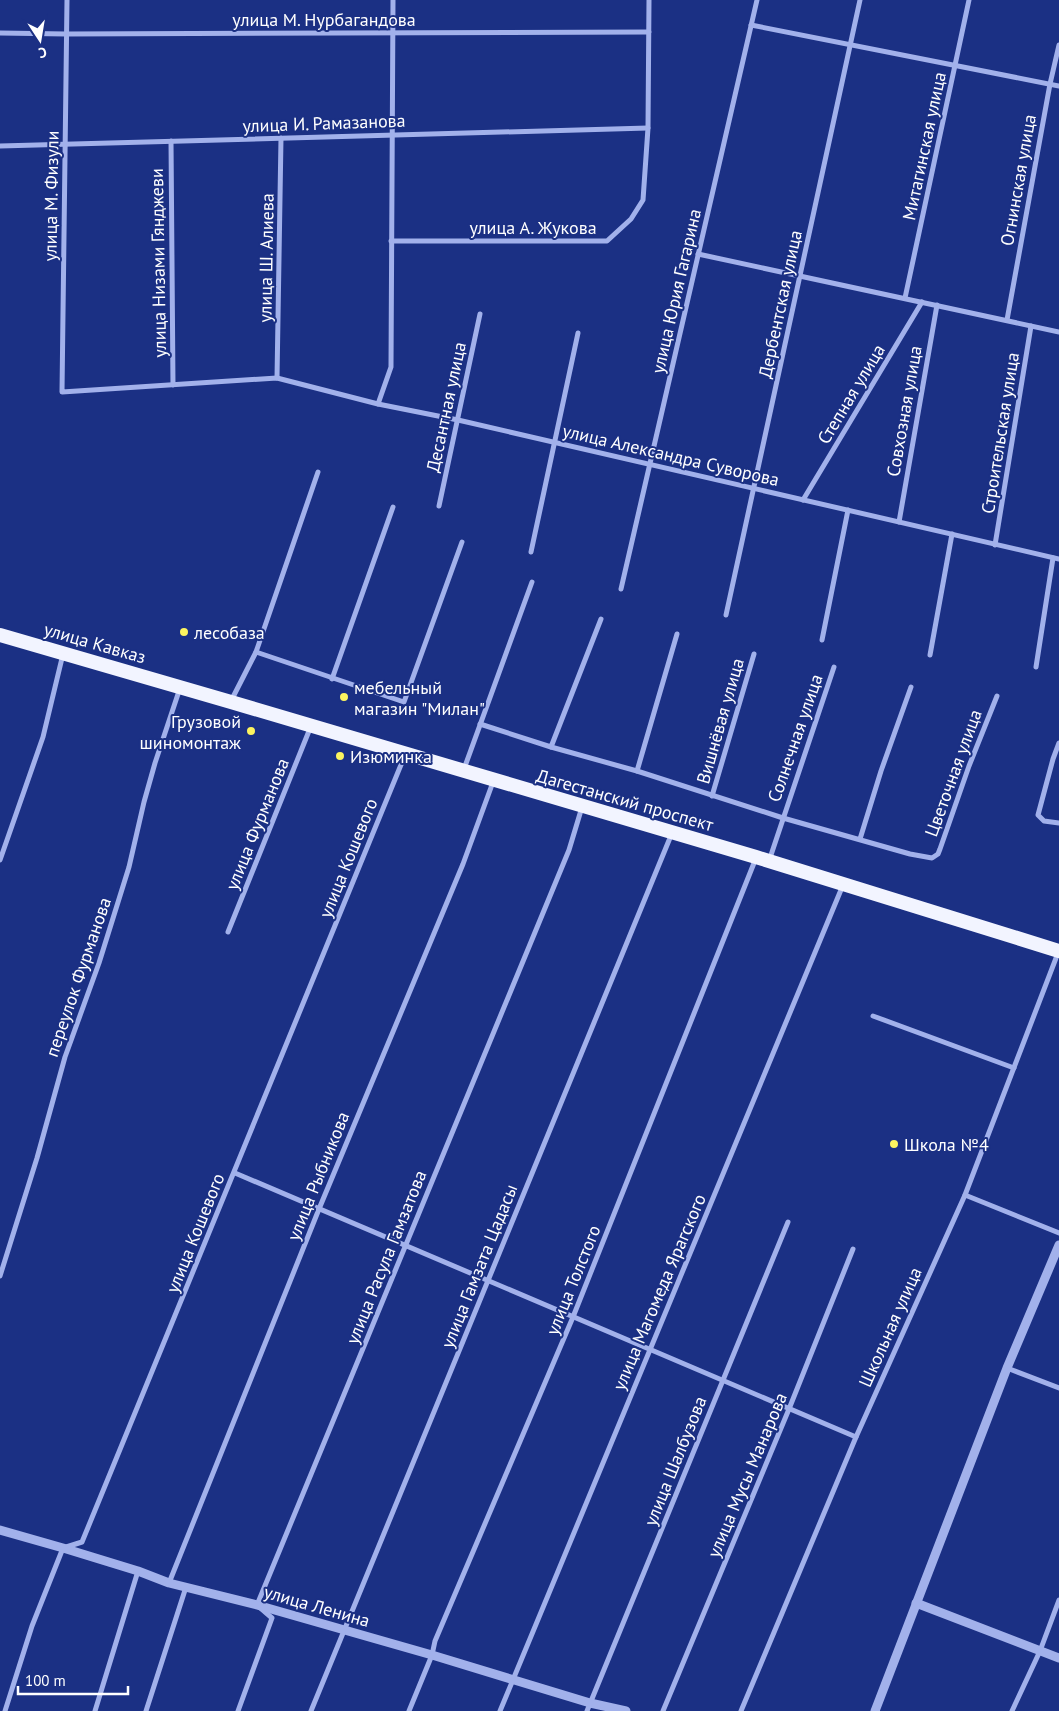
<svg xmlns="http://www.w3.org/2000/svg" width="1059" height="1711" font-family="'PT Sans',sans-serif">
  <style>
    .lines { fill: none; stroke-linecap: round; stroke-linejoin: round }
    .minor { stroke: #a2b1eb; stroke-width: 5 }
    .tertiary { stroke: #a2b1eb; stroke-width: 9 }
    .trunk { stroke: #f2f4ff; stroke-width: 14 }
    .poi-dot { fill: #fcf45f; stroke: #1b3084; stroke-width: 2 }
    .labels { text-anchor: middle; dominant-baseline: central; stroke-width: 4; stroke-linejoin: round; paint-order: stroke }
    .street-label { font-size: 18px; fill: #fff; stroke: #1b3084 }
    .poi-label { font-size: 18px; fill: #fff; stroke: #1b3084; text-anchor: start }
  </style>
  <rect width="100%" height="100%" fill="#1b3084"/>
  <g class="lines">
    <g class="minor">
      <polyline points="67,0 62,392 277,378 378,404 458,420 1059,559"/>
      <polyline points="751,25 1059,86"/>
      <polyline points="0,33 66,34 649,32"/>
      <polyline points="171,141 173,385"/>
      <polyline points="0,146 648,128"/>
      <polyline points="391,241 607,241 631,219 643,200 648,128 649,0"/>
      <polyline points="698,254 1059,332"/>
      <polyline points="905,298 969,0"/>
      <polyline points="1007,320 1050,84 1059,45"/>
      <polyline points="277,378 281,138"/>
      <polyline points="378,404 391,367 393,0"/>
      <polyline points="803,500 922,302"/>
      <polyline points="439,506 480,314"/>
      <polyline points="899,522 937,305"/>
      <polyline points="995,545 1031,326"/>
      <polyline points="531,552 578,333"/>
      <polyline points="621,589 757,0"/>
      <polyline points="726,615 860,0"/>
      <polyline points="822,640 848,510"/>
      <polyline points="256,652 404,702 462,542"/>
      <polyline points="930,655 952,534"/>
      <polyline points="1036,667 1053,558"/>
      <polyline points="332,679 393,507"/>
      <polyline points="231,701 256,652 318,472"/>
      <polyline points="480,724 551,747 601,619"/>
      <polyline points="1059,743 1053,759 1038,815 1044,821 1059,823"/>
      <polyline points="551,747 637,771 783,818 910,854 932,858 938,854 940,849 969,766 997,696"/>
      <polyline points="464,769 532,582"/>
      <polyline points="637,771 677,634"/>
      <polyline points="712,796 754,654"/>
      <polyline points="860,839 881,771 911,687"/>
      <polyline points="0,860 43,737 63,654"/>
      <polyline points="769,861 834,667"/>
      <polyline points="228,932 311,726"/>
      <polyline points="873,1016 1014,1068"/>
      <polyline points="235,1173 856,1437"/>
      <polyline points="965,1195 1059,1233"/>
      <polyline points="0,1276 37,1158 65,1057 99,963 129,867 144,802 155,763 180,688"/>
      <polyline points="1007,1368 1059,1388"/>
      <polyline points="169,1583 319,1209 463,864 493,782"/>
      <polyline points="5,1711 32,1626 63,1548 82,1542 405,755"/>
      <polyline points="95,1711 138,1571"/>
      <polyline points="146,1711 186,1587"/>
      <polyline points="238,1711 272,1618 257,1605 569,850 582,807"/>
      <polyline points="311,1711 672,833"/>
      <polyline points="409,1711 432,1655 435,1641 573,1317 756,858"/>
      <polyline points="500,1711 843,885"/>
      <polyline points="587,1711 788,1222"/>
      <polyline points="663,1711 789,1409 853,1249"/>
      <polyline points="741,1711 856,1437 965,1195 1058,953"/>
      <polyline points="1012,1711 1040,1651 1059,1600"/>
    </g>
    <g class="tertiary">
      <polyline points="0,1530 63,1548 138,1571 169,1583 257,1605 432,1655 590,1703 626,1711"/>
      <polyline points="916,1603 1059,1658"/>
      <polyline points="875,1711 1007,1368 1059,1245"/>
    </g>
    <polyline class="trunk" points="0,635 231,702 756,857 1059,951"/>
  </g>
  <g class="poi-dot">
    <circle cx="184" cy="632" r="5"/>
    <circle cx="344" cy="697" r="5"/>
    <circle cx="251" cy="731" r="5"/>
    <circle cx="340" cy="756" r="5"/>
    <circle cx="894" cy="1144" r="5"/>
  </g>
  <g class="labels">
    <g class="street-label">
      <text x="324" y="19">улица М. Нурбагандова</text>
      <text transform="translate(324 123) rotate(-2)">улица И. Рамазанова</text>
      <text transform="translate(924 146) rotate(-78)">Митагинская улица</text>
      <text transform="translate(1018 180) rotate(-80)">Огнинская улица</text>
      <text transform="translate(51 196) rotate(-89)">улица М. Физули</text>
      <text x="533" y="227">улица А. Жукова</text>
      <text transform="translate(266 258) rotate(-89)">улица Ш. Алиева</text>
      <text transform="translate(158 263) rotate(-91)">улица Низами Гянджеви</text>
      <text transform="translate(676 291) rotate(-77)">улица Юрия Гагарина</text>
      <text transform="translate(780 304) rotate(-78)">Дербентская улица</text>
      <text transform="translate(851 394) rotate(-59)">Степная улица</text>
      <text transform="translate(446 407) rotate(-78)">Десантная улица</text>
      <text transform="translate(904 411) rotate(-80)">Совхозная улица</text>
      <text transform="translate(1000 433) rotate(-81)">Строительская улица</text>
      <text transform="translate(671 455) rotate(13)">улица Александра Суворова</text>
      <text transform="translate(95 643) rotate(16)">улица Кавказ</text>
      <text transform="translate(720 721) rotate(-74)">Вишнёвая улица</text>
      <text transform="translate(795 738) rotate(-71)">Солнечная улица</text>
      <text transform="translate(953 773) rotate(-70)">Цветочная улица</text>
      <text transform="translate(625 800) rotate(16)">Дагестанский проспект</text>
      <text transform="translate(257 824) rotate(-68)">улица Фурманова</text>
      <text transform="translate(348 858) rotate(-68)">улица Кошевого</text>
      <text transform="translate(78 977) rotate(-71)">переулок Фурманова</text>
      <text transform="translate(318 1176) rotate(-68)">улица Рыбникова</text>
      <text transform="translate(195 1233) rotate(-68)">улица Кошевого</text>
      <text transform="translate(386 1257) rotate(-68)">улица Расула Гамзатова</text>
      <text transform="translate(479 1266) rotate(-68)">улица Гамзата Цадасы</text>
      <text transform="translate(573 1280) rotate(-68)">улица Толстого</text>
      <text transform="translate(659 1292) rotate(-67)">улица Магомеда Ярагского</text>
      <text transform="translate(890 1327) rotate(-66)">Школьная улица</text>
      <text transform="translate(675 1461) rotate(-68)">улица Шалбузова</text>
      <text transform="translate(747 1475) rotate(-67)">улица Мусы Манарова</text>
      <text transform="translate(317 1606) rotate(16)">улица Ленина</text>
    </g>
    <g class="poi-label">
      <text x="194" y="632">лесобаза</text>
      <text x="354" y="687">мебельный<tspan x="354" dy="21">магазин "Милан"</tspan></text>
      <text x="241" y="721" text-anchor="end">Грузовой<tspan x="241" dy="21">шиномонтаж</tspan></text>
      <text x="350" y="756">Изюминка</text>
      <text x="904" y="1144">Школа №4</text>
    </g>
  </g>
  <g transform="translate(40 40) rotate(168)" stroke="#1b3084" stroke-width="4" paint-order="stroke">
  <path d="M0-4L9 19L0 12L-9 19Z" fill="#ffffff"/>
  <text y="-8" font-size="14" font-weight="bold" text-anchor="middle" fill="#ffffff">С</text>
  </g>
  <path d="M18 1686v8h110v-8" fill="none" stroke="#ffffff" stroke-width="2.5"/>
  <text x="25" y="1686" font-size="15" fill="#ffffff" stroke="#1b3084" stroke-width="4" paint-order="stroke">100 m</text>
</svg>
